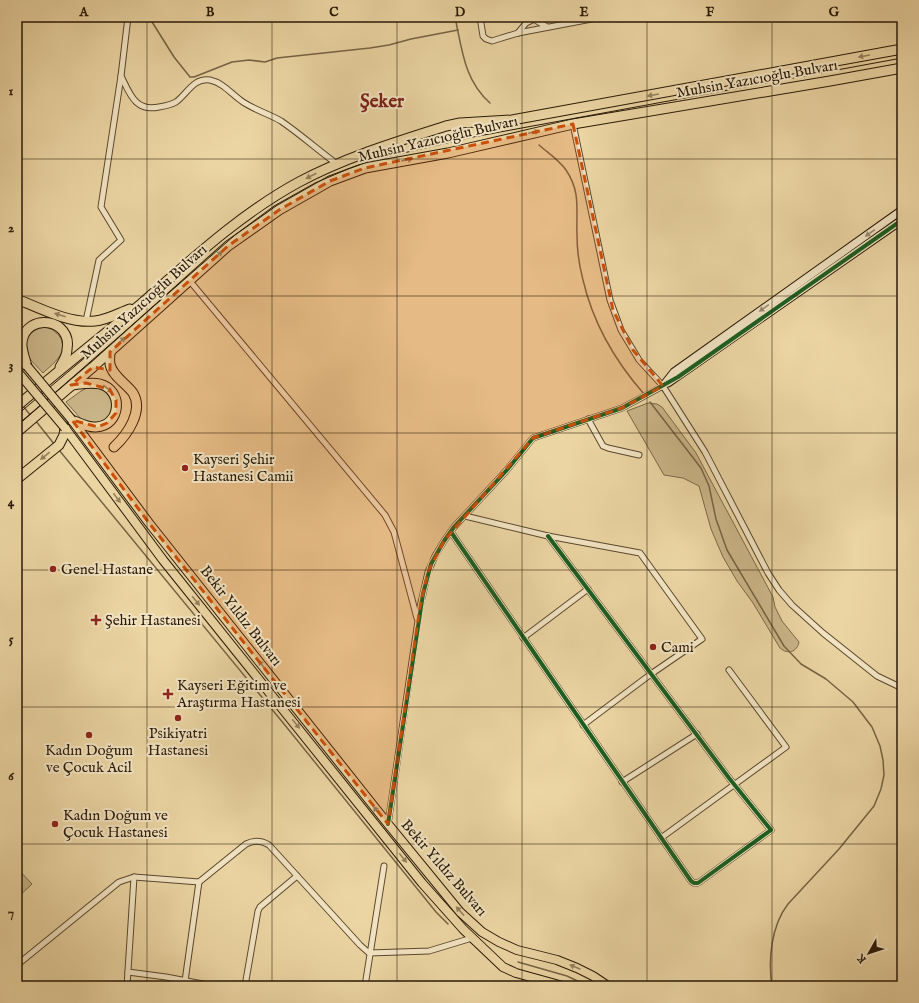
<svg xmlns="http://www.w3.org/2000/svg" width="919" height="1003" font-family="'IM FELL English',serif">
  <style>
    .green { fill: #cab588; stroke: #7a6748 }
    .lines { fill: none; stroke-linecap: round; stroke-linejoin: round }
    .stream { stroke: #766345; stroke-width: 1.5 }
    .street-casing { stroke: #5a482e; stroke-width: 7 }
    .secondary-casing { stroke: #291907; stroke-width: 9 }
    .primary-casing { stroke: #291907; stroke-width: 10 }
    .highway-casing { stroke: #291907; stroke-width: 11 }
    .street { stroke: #f2e4c3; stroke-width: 5 }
    .secondary { stroke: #f2e4c3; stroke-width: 7 }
    .primary { stroke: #ebd5a3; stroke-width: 8 }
    .highway { stroke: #ebd5a3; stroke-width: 9 }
    .tram { stroke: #291907; stroke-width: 1 }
    .primary-bridge-casing { stroke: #291907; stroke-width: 10; stroke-linecap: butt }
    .primary-bridge { stroke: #ebd5a3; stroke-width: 8 }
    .cycleway-casing { stroke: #f2e4c3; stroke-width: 6 }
    .cycleway { stroke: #1b5e20; stroke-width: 4 }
    .oneway { fill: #94805d }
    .oneway2 { fill: #98896e }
    .marked { fill: #cb4f0b; fill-opacity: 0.2; stroke: #cb4f0b; stroke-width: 3; stroke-dasharray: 8 5; stroke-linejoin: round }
    .grid { fill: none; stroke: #291907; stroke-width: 1; stroke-opacity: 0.55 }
    .poi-dot { fill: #8f2418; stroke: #f2e4c3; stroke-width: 1.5 }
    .labels { text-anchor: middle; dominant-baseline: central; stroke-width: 4; stroke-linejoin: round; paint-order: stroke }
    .street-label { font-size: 15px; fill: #291907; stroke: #f2e4c3 }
    .poi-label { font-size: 15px; fill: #291907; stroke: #f2e4c3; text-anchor: start }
    .district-label { font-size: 19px; font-weight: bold; fill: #7a1f14; stroke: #f2e4c3 }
    .neatline { fill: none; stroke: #291907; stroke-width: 1.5 }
    .grid-label { font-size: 13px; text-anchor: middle; font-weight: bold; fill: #291907 }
  </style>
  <rect width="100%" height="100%" fill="#ebd5a3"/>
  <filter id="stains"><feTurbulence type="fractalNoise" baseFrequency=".005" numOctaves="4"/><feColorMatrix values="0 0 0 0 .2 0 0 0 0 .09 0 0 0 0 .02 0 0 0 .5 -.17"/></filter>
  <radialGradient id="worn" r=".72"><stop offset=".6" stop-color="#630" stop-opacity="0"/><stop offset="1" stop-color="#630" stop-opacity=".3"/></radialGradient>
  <g class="green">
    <path d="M 43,327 C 57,328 69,343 59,357 C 55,363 48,368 43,373 C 38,367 29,360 27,353 C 21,340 31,330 43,327 Z"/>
    <path d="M 87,388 C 91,388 95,387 100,389 C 111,393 117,409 108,418 C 105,421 100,423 97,425 L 81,419 L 66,402 L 81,391 Z"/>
    <path d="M 648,403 L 657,404 L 662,407 L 696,453 L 773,597 L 775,607 L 782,621 L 799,642 C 797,652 788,655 780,648 L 753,603 L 737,581 L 723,557 L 711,529 L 699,486 L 683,478 L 664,475 L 627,411 Z"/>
    <polygon points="17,868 32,884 17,898"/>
  </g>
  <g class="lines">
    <g class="stream">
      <polyline points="149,17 174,57 190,77 194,77 232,62 249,60 265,62 277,58 370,48 389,45 411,39 458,30"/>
      <path d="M 455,17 C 462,49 464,80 490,103"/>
      <path d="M 539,145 C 548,153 559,160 566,170 C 581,192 576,210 577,235 C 577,250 579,265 583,280 C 593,323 615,361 644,394"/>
      <path d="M 650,402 L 701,468 L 709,486 L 716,519 L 727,550 L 784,646 L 801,664 L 826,679 L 853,702 L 872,727 L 880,746 L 883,760 L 884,775 L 881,789 L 874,806 L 839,849 L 788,904 C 771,926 768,960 772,986"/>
      <polyline points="23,406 31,416"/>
      <polyline points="35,420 55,445"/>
      <polyline points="59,450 284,724 436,912 448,924"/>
      <polyline points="518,962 567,976 588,986"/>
    </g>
    <g class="street-casing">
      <g id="street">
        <polyline points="480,17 483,36 486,39 492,41 518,33 602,17"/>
        <polyline points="533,17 534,19 547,27"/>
        <polyline points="518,33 526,23 534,19"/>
        <path d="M 121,76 C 130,94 135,112 159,107 C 165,106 171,105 176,102 C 187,94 194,77 210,80 C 224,83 232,95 243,102 C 255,110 269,114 281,121 C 300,134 318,150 337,164"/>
        <polyline points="573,124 610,300 621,330 639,360 663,386 705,452 768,573 779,590 792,605 823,633 877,676 902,688"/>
        <polyline points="189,280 385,515 394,532 417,618"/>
        <polyline points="86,321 99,260 121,240 101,207 121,76 128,17"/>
        <polyline points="588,419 603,446 608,448 639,455"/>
        <polyline points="465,516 548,536 640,553 702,639 651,674 583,725"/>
        <polyline points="451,532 691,881 694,883 698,883 771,830 729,778 548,536"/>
        <polyline points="523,638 588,589"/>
        <polyline points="622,782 697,734"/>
        <polyline points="388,824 420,607 428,572 435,556 444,541 454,527 506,471 533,438 622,408 663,386"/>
        <polyline points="661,838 786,747 729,670"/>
        <path d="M 17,965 L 119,882 L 134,877 L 199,882 L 246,844 C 254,840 261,840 269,845 L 360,945 L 369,953 L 429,951 L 472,938"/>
        <polyline points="128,972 166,977 213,986"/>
        <polyline points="185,981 199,882"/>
        <polyline points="127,986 134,877"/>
        <polyline points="245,986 258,911 260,907 297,876"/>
        <polyline points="365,986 384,866"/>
      </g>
    </g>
    <g class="secondary-casing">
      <g id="secondary">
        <polyline points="668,383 902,220"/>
        <polyline points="663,386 674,372 902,210"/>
      </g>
    </g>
    <g class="primary-casing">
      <g id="primary">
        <polyline points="17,354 26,365"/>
        <polyline points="72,420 149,523 388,824 460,912 482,932 499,942 517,950 557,960 577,968 593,976 608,986"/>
        <polyline points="65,428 163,560 422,883 463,929 503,967 516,973 563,986"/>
      </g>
    </g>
    <g class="highway-casing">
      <g id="highway">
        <path d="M 17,299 C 39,308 70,324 95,321 C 107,320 119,313 130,309"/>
        <path d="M 110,352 C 110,356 109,360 110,364 C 112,376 127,384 133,393 C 144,411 127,435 114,447"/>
        <path d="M 27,366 C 25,359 21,349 22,342 C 26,312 73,318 67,350 C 67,356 63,362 60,367"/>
        <path d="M 72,385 C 81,384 91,382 100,384 C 124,390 121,426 96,427 C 89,428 79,423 72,420"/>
        <path d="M 17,406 C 58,371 100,338 141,304 C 191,260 240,214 299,182 C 346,157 396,142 446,126 L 460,123 L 512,120 L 902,49"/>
        <polyline points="17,432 93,367 228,246 279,210 330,181 365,168 448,153 573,124 830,81 902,68"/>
        <polyline points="17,479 59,445 64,435 65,428"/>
      </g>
    </g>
    <use href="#street" class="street"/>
    <use href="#secondary" class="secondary"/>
    <use href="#primary" class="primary"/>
    <use href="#highway" class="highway"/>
    <g class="tram">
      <polyline points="17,415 139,312"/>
      <polyline points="17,426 235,235 274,206 315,183 348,169 373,160 473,137 902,58"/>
    </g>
    <g class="primary-bridge-casing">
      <g id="primary-bridge">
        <polyline points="27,366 72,420"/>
        <polyline points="17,371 65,428"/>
      </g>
    </g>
    <use href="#primary-bridge" class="primary-bridge"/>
    <g class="cycleway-casing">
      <g id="cycleway">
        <polyline points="451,532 691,881 694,883 698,883 771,830 729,778 548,536"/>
        <polyline points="388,824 423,594 431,564 444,541 454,527 506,471 533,438 622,408 678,377 902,220"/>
      </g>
    </g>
    <use href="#cycleway" class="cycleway"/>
  </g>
  <defs><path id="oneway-solid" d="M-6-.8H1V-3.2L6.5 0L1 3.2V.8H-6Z"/></defs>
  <g class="oneway">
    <use href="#oneway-solid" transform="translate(864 56) rotate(170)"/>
    <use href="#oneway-solid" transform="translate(653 95) rotate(170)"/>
    <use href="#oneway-solid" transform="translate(534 132) rotate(-12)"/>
    <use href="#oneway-solid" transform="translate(407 160) rotate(-10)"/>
    <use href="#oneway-solid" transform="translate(311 176) rotate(153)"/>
    <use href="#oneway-solid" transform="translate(218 255) rotate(-42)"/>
    <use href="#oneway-solid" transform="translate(60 315) rotate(-162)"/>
    <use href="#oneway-solid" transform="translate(121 341) rotate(-42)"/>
    <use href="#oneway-solid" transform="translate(108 389) rotate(39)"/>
    <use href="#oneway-solid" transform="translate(45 456) rotate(141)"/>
    <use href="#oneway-solid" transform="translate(117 498) rotate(53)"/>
    <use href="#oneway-solid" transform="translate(196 601) rotate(51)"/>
    <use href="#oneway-solid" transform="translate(262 665) rotate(-128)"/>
    <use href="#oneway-solid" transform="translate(296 724) rotate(51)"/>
    <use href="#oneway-solid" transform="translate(377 811) rotate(-128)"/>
    <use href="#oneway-solid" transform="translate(403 858) rotate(51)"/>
    <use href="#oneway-solid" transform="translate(460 911) rotate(-132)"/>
    <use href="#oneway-solid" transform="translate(575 967) rotate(-157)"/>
  </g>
  <g class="oneway2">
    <use href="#oneway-solid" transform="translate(870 233) rotate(145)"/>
    <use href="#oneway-solid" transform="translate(764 308) rotate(145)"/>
  </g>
  <path class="marked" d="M 573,124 L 613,310 L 633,350 L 663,386 L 622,408 L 533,438 L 444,541 L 428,572 L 420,607 L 388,824 L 149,523 L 72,420 L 98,427 L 107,423 L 116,413 L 116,400 L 109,389 L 86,383 L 71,385 L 93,367 L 110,370 L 110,352 L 228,246 L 279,210 L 330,181 L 365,168 Z"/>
  <path class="grid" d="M 147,17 L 147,986M 272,17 L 272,986M 397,17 L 397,986M 522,17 L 522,986M 647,17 L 647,986M 772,17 L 772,986M 17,159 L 902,159M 17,296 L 902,296M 17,433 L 902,433M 17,570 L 902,570M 17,707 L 902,707M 17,844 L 902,844"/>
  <g class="poi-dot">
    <circle cx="185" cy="468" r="4"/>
    <circle cx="53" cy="569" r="4"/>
    <path d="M94 614h4v4h4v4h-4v4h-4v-4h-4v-4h4z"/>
    <circle cx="653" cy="647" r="4"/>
    <path d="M166 688h4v4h4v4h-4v4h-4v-4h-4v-4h4z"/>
    <circle cx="178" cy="718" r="4"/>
    <circle cx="89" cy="735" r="4"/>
    <circle cx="55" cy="824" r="4"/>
  </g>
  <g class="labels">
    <g class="street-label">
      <text transform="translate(757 79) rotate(-10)">Muhsin Yazıcıoğlu Bulvarı</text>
      <text transform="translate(438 139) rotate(-13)">Muhsin Yazıcıoğlu Bulvarı</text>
      <text transform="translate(144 302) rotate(-42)">Muhsin Yazıcıoğlu Bulvarı</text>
      <text transform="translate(241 616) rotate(52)">Bekir Yıldız Bulvarı</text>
      <text transform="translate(444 868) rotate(49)">Bekir Yıldız Bulvarı</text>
    </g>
    <g class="poi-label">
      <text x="193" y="459">Kayseri Şehir<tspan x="193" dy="17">Hastanesi Camii</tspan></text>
      <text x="61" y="569">Genel Hastane</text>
      <text x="105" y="620">Şehir Hastanesi</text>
      <text x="661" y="647">Cami</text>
      <text x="177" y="685">Kayseri Eğitim ve<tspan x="177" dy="17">Araştırma Hastanesi</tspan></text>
      <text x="178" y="733" text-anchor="middle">Psikiyatri<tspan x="178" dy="17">Hastanesi</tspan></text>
      <text x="89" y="750" text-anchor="middle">Kadın Doğum<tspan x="89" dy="17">ve Çocuk Acil</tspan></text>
      <text x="63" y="815">Kadın Doğum ve<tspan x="63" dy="17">Çocuk Hastanesi</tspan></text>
    </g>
    <g class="district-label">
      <text x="382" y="102">Şeker</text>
    </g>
  </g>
  <rect width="919" height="1003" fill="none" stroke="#ebd5a3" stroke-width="44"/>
  <g transform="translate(869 953) rotate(231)" stroke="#f2e4c3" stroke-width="3" paint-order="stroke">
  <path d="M0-3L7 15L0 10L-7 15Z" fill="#291907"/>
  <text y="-6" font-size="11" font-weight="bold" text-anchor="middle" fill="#291907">K</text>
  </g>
  <rect x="22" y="22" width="875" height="959" class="neatline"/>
  <g class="grid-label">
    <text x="84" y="16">A</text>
    <text x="210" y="16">B</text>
    <text x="334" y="16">C</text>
    <text x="460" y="16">D</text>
    <text x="584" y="16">E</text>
    <text x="710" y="16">F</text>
    <text x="834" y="16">G</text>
    <text x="11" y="95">1</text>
    <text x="11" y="232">2</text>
    <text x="11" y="369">3</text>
    <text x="11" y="506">4</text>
    <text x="11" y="643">5</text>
    <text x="11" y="780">6</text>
    <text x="11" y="917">7</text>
  </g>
  <rect width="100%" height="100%" filter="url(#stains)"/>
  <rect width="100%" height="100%" fill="url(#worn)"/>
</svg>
